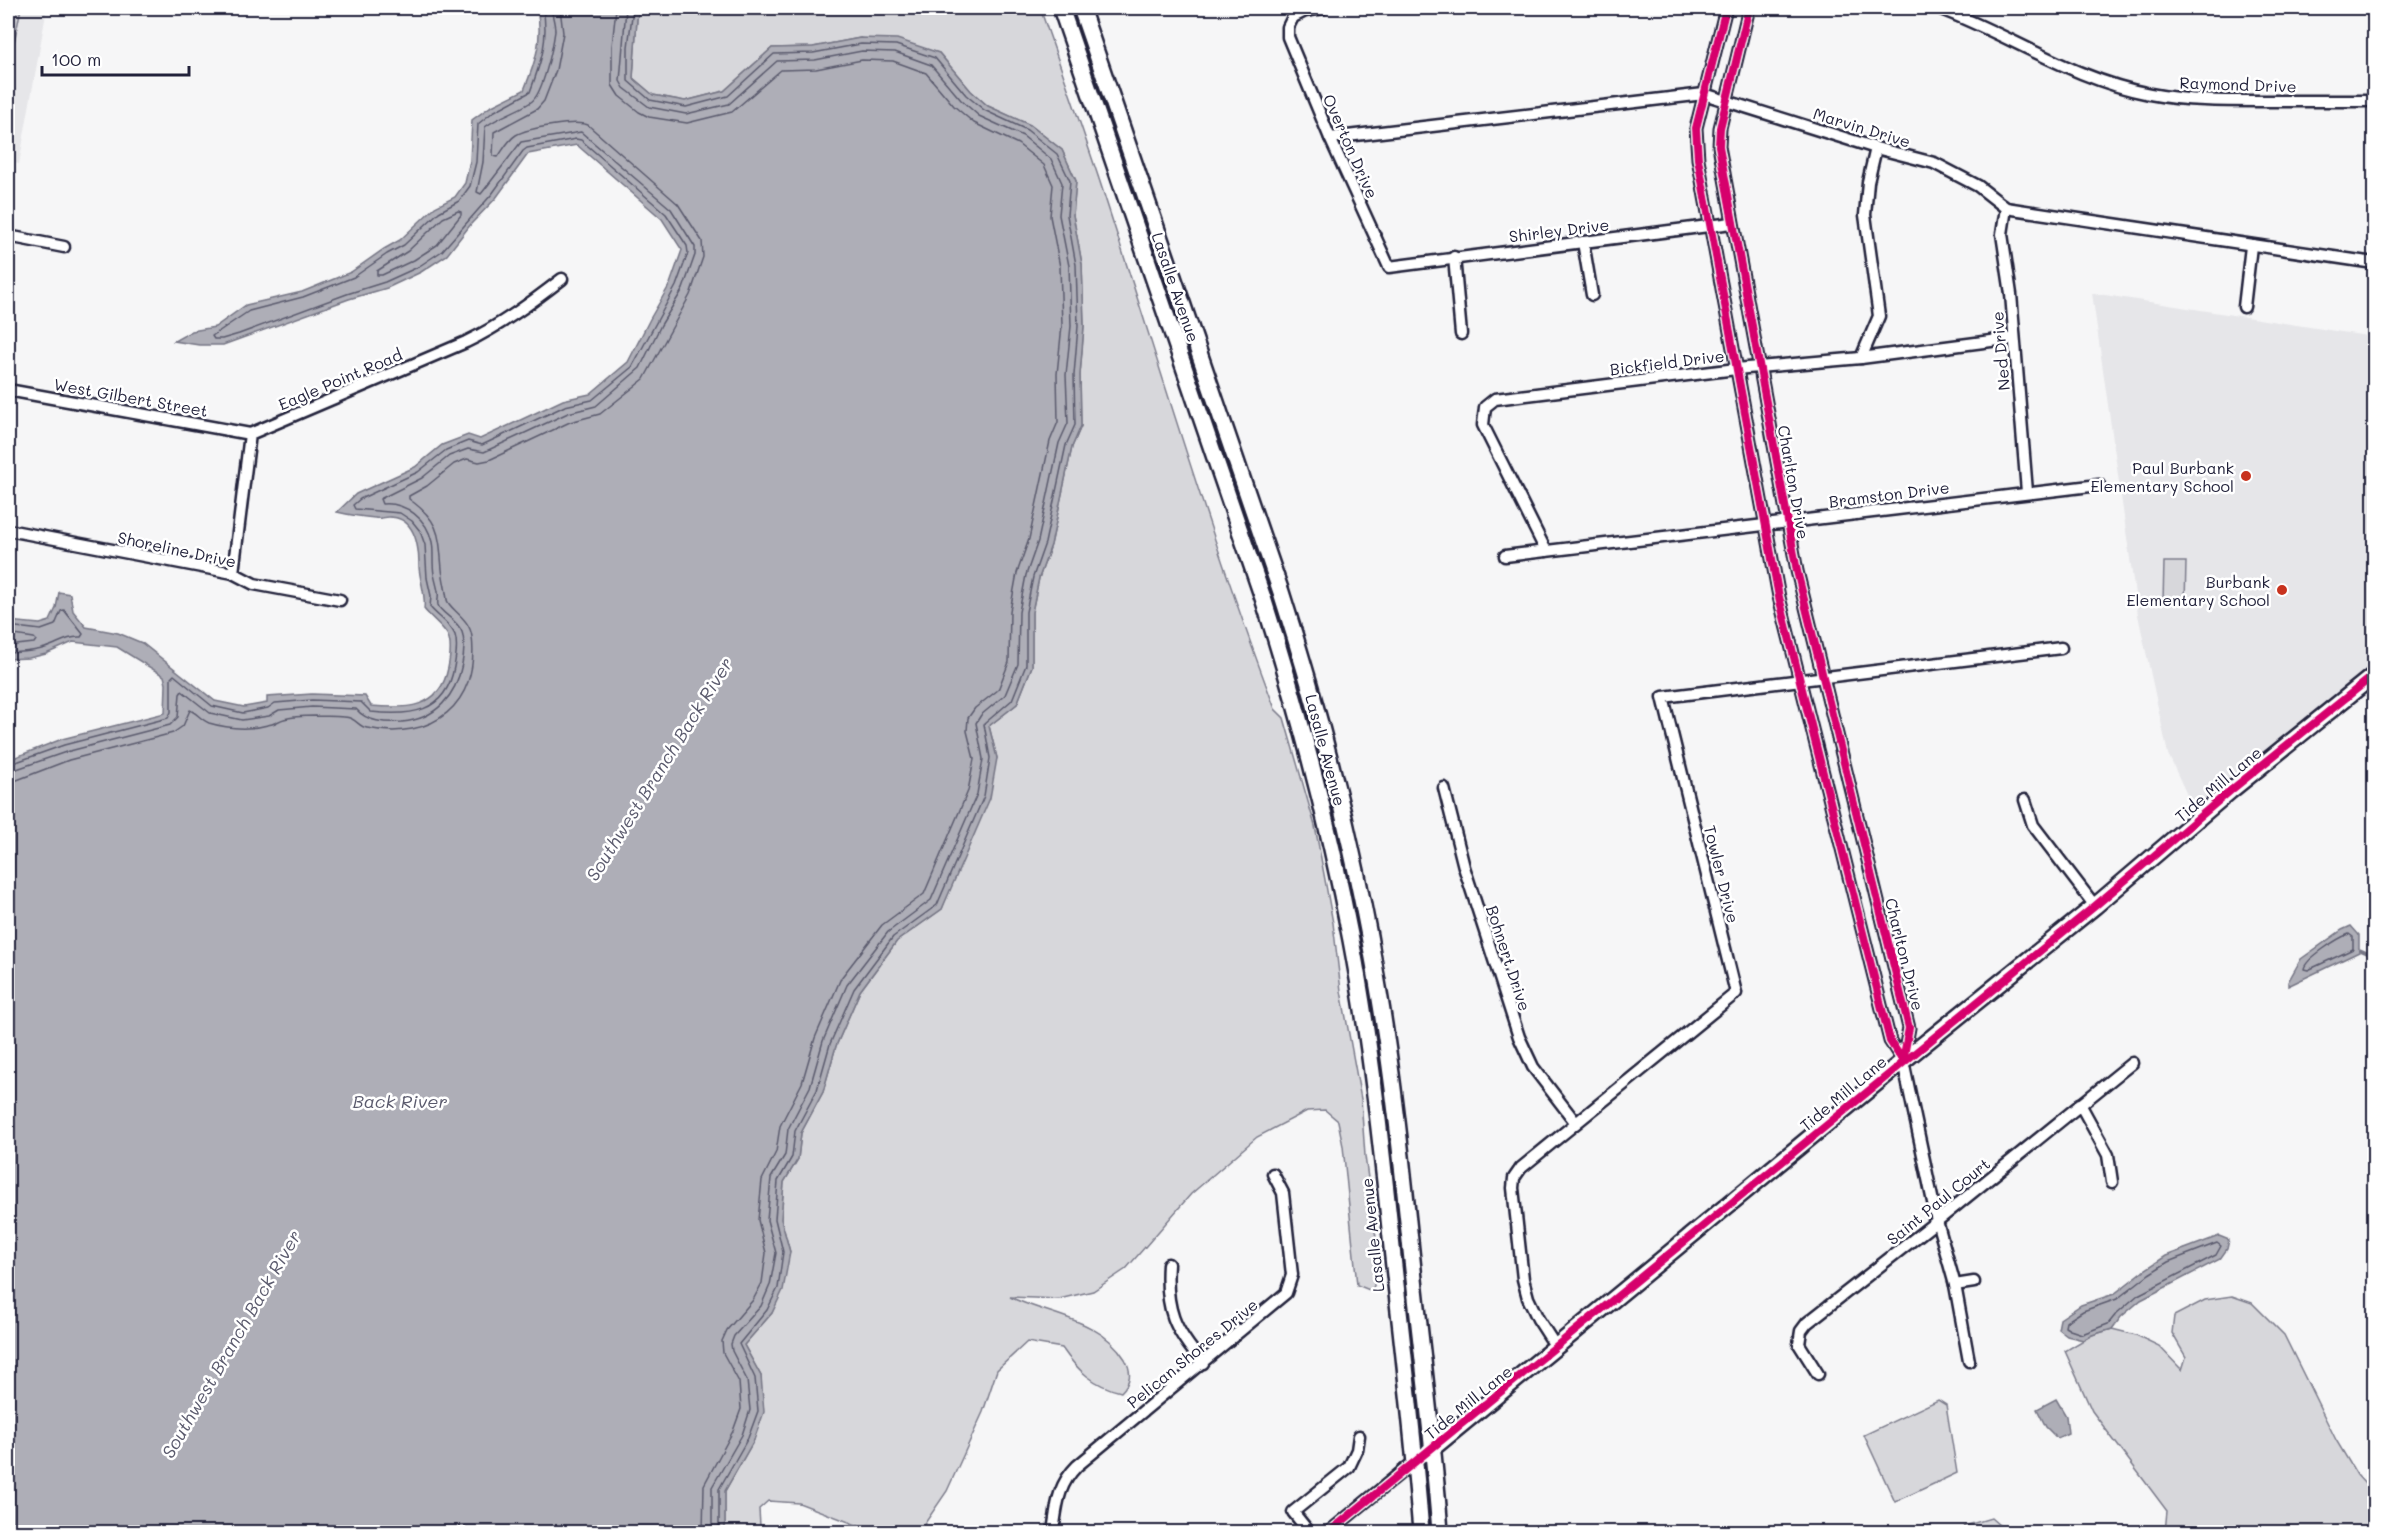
<svg xmlns="http://www.w3.org/2000/svg" width="2382" height="1540" font-family="Mali,sans-serif">
  <style>
    .built { fill: #e6e6e9 }
    .green { fill: #d7d7db; stroke: #7c7c8b; stroke-width: 1.5 }
    .water { fill: #aeaeb7; stroke: #767685; stroke-width: 1.5 }
    .lines { fill: none; stroke-linecap: round; stroke-linejoin: round }
    .shore { stroke: #5a5a6d; stroke-width: 1.5 }
    .stream { stroke: #767685; stroke-width: 3 }
    .street-casing { stroke: #22223b; stroke-width: 15 }
    .secondary-casing { stroke: #22223b; stroke-width: 20 }
    .street { stroke: #fff; stroke-width: 10 }
    .secondary { stroke: #fff; stroke-width: 15 }
    .cycleway-casing { stroke: #fff; stroke-width: 11 }
    .cycleway { stroke: #d6006c; stroke-width: 8 }
    .poi-dot { fill: #c8321e; stroke: #fff; stroke-width: 2 }
    .labels { text-anchor: middle; dominant-baseline: central; stroke-width: 5; stroke-linejoin: round; paint-order: stroke }
    .street-label { font-size: 16px; fill: #22223b; stroke: #fff }
    .poi-label { font-size: 16px; fill: #22223b; stroke: #fff; text-anchor: end }
    .water-label { font-size: 18px; font-style: italic; fill: #5a5a6d; stroke: #fff }
  </style>
  <rect width="100%" height="100%" fill="#f6f6f7"/>
  <filter id="ink" filterUnits="userSpaceOnUse"><feTurbulence type="fractalNoise" baseFrequency=".0167" numOctaves="2"/><feDisplacementMap in="SourceGraphic" scale="12" xChannelSelector="R" yChannelSelector="G"/><feConvolveMatrix kernelMatrix="1 2 1 2 8 2 1 2 1" color-interpolation-filters="sRGB"/></filter>
  <g filter="url(#ink)">
    <g class="built">
      <polygon points="8,8 47,8 19,164 8,162"/>
      <polygon points="2092,293 2374,337 2374,665 2194,810 2168,754 2138,615"/>
    </g>
    <g class="green">
      <polygon points="8,8 21,8 8,72"/>
      <path d="M 639,8 L 1040,8 C 1060,65 1080,122 1099,179 C 1157,356 1209,535 1275,709 L 1284,718 L 1315,826 L 1333,923 L 1341,991 L 1361,1099 L 1365,1156 L 1380,1268 L 1372,1291 L 1357,1285 L 1343,1146 L 1338,1121 L 1325,1110 L 1307,1111 L 1257,1137 L 1191,1194 L 1126,1269 L 1093,1291 L 1059,1299 L 1010,1297 C 1049,1316 1100,1318 1125,1359 C 1132,1372 1131,1382 1121,1392 C 1094,1386 1077,1370 1062,1348 L 1027,1342 L 997,1370 L 983,1412 L 947,1491 L 919,1532 L 875,1532 L 799,1503 L 768,1501 L 759,1509 L 760,1526 L 766,1532 L 725,1532 L 725,1491 L 754,1440 L 761,1376 L 744,1345 L 772,1313 L 790,1252 L 781,1219 L 784,1182 L 798,1159 L 801,1133 L 823,1092 L 836,1046 L 860,991 L 897,941 L 942,909 L 997,758 L 989,726 L 1017,704 L 1032,666 L 1032,612 L 1039,578 L 1051,545 L 1072,447 L 1081,426 L 1080,375 L 1084,326 L 1082,264 L 1073,215 L 1076,181 L 1062,150 L 1030,125 L 988,106 L 971,91 L 939,53 L 860,38 L 813,47 L 772,48 L 724,91 L 685,101 L 653,95 L 633,78 L 637,19 Z"/>
      <polygon points="2164,562 2186,562 2185,602 2163,602"/>
      <polygon points="2232,1296 2252,1303 2284,1335 2336,1440 2357,1475 2374,1494 2374,1532 2165,1532 2167,1511 2092,1411 2065,1351 2092,1335 2112,1329 2136,1335 2159,1346 2182,1370 2186,1357 2172,1333 2174,1316 2205,1300"/>
      <polygon points="1938,1400 1946,1405 1957,1473 1895,1502 1864,1435"/>
      <polygon points="1991,1518 2007,1532 1962,1532 1964,1526"/>
    </g>
    <g class="water">
      <path d="M 537,8 L 639,8 L 637,19 L 633,78 L 653,95 L 685,101 L 724,91 L 772,48 L 813,47 L 860,38 L 897,39 L 939,53 L 971,91 L 988,106 L 1030,125 L 1062,150 L 1076,181 L 1073,215 L 1082,264 L 1084,326 L 1080,375 L 1081,426 L 1072,447 L 1051,545 L 1039,578 L 1032,612 L 1032,666 L 1017,704 L 989,726 L 997,758 L 990,798 L 942,909 L 897,941 L 860,991 L 836,1046 L 823,1092 L 801,1133 L 798,1159 L 784,1182 L 781,1219 L 790,1252 L 783,1290 L 772,1313 L 744,1345 L 761,1376 L 764,1412 L 754,1440 L 725,1491 L 725,1532 L 8,1532 L 8,760 L 62,739 L 165,713 L 166,684 L 164,676 L 117,647 L 73,642 L 46,654 L 29,658 L 8,659 L 8,621 L 40,624 L 50,621 L 56,608 L 59,592 L 70,594 L 73,611 L 86,627 L 118,633 L 142,643 L 215,701 L 244,707 L 267,703 L 267,697 L 312,694 L 365,696 L 371,706 C 404,709 440,710 448,668 C 450,658 452,645 448,636 C 445,628 430,617 424,609 C 426,594 420,582 419,567 C 419,547 416,517 389,517 C 384,517 379,519 375,518 C 362,517 350,515 337,512 L 356,494 L 415,467 L 442,445 L 468,435 L 480,439 L 563,400 L 590,394 L 628,362 L 650,319 L 670,284 L 682,250 L 662,219 L 577,145 L 528,154 L 496,198 L 471,224 L 447,255 L 421,272 L 387,288 L 349,299 L 223,345 L 199,345 L 174,341 L 192,331 L 215,327 L 246,305 L 302,292 L 351,272 L 384,249 L 400,240 L 435,207 L 455,197 L 465,183 L 470,161 L 472,120 L 490,107 L 524,90 C 536,61 543,39 537,8 Z"/>
      <polygon points="2351,926 2359,935 2359,952 2288,986 2288,982 2301,959 2342,930"/>
      <polygon points="2219,1236 2229,1240 2227,1249 2220,1259 2141,1300 2121,1317 2112,1329 2092,1335 2083,1340 2067,1336 2058,1329 2060,1319 2081,1305 2114,1294 2146,1269 2166,1256"/>
      <polygon points="2056,1399 2066,1416 2068,1433 2057,1438 2046,1427 2037,1409"/>
    </g>
    <g class="lines">
      <g class="shore">
        <polyline points="616,8 612,46 612,85 619,96 639,112 649,117 687,123 732,112 781,70 816,69 862,60 893,61 926,73 954,106 974,123 1018,144 1044,165 1053,185 1050,216 1060,267 1062,325 1057,374 1058,422 1050,441 1029,539 1017,573 1010,611 1009,662 998,690 975,708 968,718 967,731 974,759 968,791 924,894 882,925 841,978 815,1038 802,1083 780,1126 776,1152 762,1180 758,1220 766,1253 762,1283 753,1300 727,1330 722,1341 723,1353 739,1382 741,1409 733,1431 704,1485 703,1532"/>
        <polyline points="626,8 620,81 624,88 649,107 686,114 729,104 777,61 815,60 862,51 895,52 931,65 961,100 979,116 1023,136 1051,159 1062,183 1059,215 1069,266 1071,326 1066,375 1068,423 1059,443 1038,541 1026,575 1019,612 1018,664 1005,695 981,715 976,723 983,759 977,794 931,900 888,932 847,985 823,1041 810,1087 788,1129 785,1155 771,1178 767,1220 776,1253 770,1285 761,1306 734,1336 731,1344 732,1351 747,1380 750,1410 742,1435 712,1487 712,1532"/>
        <polyline points="633,8 628,47 628,81 650,100 686,107 728,96 774,54 813,53 861,44 896,45 935,58 966,95 984,110 1027,130 1057,154 1070,181 1067,215 1076,265 1078,326 1074,375 1075,425 1066,445 1045,543 1033,577 1026,612 1026,665 1012,700 984,724 990,758 984,796 937,905 893,937 854,989 830,1044 817,1090 795,1131 792,1157 778,1181 775,1219 783,1252 778,1288 767,1310 739,1344 755,1378 758,1411 748,1438 719,1489 719,1532"/>
        <polygon points="458,211 461,212 461,215 437,245 414,260 382,275 377,275 377,271 408,251 443,218"/>
        <path d="M 8,626 L 41,630 L 55,625 L 61,611 L 64,610 L 83,634 L 81,637 C 68,636 58,644 45,648 C 33,652 20,652 8,653"/>
        <polyline points="8,634 34,638 36,640 34,643 8,646"/>
        <path d="M 8,765 L 64,745 L 168,718 L 171,712 L 171,678 L 174,675 L 212,706 L 243,713 L 268,708 L 275,703 L 312,700 L 361,702 L 371,712 C 409,716 446,714 454,667 C 456,657 458,644 455,635 C 450,623 438,617 430,607 L 431,596 L 427,578 L 425,545 L 420,531 L 412,521 L 400,513 L 355,509 L 353,505 L 360,499 L 418,472 L 446,450 L 468,441 L 482,445 L 565,406 L 592,400 L 632,367 L 676,286 L 688,253 L 687,246 L 666,214 L 581,140 L 576,139 L 527,148 L 523,151 L 492,194 L 442,251 L 418,267 L 385,282 L 347,294 L 239,334 L 222,339 L 214,339 L 212,336 L 249,311 L 303,297 L 354,277 L 387,254 L 404,245 L 439,212 L 459,201 L 470,186 L 476,162 L 478,124 L 493,112 L 530,92 C 541,62 549,40 543,8"/>
        <path d="M 8,772 L 66,752 L 170,725 L 178,717 L 180,694 L 182,691 L 210,713 L 242,720 L 269,716 L 279,710 L 312,707 L 356,709 C 367,722 385,723 402,722 C 436,719 456,696 462,664 C 464,655 465,641 462,632 C 457,619 441,614 438,605 C 437,601 439,596 438,592 C 437,585 435,580 434,574 C 432,563 434,552 432,542 C 427,519 406,502 382,504 L 380,499 L 422,478 L 449,456 L 468,449 L 484,452 L 568,413 L 596,406 L 640,368 L 661,325 L 683,289 L 695,255 L 695,247 L 671,209 L 581,132 L 521,142 L 485,189 L 481,194 L 477,192 L 483,162 L 485,127 C 499,116 516,112 531,102 C 543,94 553,46 555,31 C 555,23 552,15 551,8"/>
        <path d="M 8,781 L 17,780 L 69,760 L 173,733 L 183,726 L 190,710 C 197,713 201,720 209,723 C 229,729 251,730 272,724 C 276,723 280,720 284,719 C 293,716 306,716 316,716 C 323,717 346,715 352,719 C 358,722 360,727 367,728 C 432,742 480,704 472,637 C 470,618 449,609 447,600 C 446,590 443,579 442,569 C 439,534 440,521 409,499 L 409,496 L 427,486 L 454,464 L 467,459 L 479,462 L 489,460 L 570,422 L 600,414 L 644,379 L 690,295 L 703,257 L 702,241 L 678,204 L 588,125 C 575,120 528,128 516,135 C 508,140 503,150 498,157 L 493,156 L 494,132 L 537,109 L 544,101 L 556,70 L 563,33 L 560,8"/>
        <path d="M 2349,934 L 2353,937 L 2353,949 L 2308,970 L 2304,969 C 2305,959 2338,938 2349,934 Z"/>
        <polygon points="2217,1243 2221,1246 2216,1255 2138,1295 2117,1313 2108,1324 2082,1334 2070,1330 2065,1327 2066,1322 2083,1311 2117,1299 2149,1274 2168,1262"/>
      </g>
      <polyline class="stream" points="2360,950 2367,953 2374,962"/>
      <g class="street-casing">
        <g id="street">
          <polyline points="1323,8 1305,11 1293,17 1288,27 1288,37 1330,138 1389,267 1732,223"/>
          <polyline points="1726,8 1696,128 1698,159 1779,597 1890,1041 1903,1061 1937,1221 1955,1285 1969,1361"/>
          <polyline points="1749,8 1720,128 1719,146 1797,571 1909,1028 1903,1061"/>
          <path d="M 1938,8 C 2009,34 2074,80 2150,94 C 2186,101 2223,101 2260,101 C 2298,101 2336,101 2374,101"/>
          <polyline points="1330,138 1704,94 1876,148 1934,163 1978,186 2006,208 2374,263"/>
          <polyline points="2006,208 2002,234 2011,294 2027,492"/>
          <polyline points="8,236 64,247"/>
          <polyline points="1583,242 1592,295"/>
          <polyline points="1454,257 1461,334"/>
          <polyline points="2244,307 2251,246"/>
          <polyline points="1861,358 1879,316 1865,215 1868,182 1876,148"/>
          <polyline points="8,390 250,434"/>
          <path d="M 250,434 L 466,342 C 501,325 531,303 562,279"/>
          <polyline points="8,530 233,573 254,584 340,600"/>
          <polyline points="1546,551 1483,425 1485,407 1495,399 1736,369 1861,358 2014,338"/>
          <polyline points="1505,556 2099,485"/>
          <polyline points="233,573 250,434"/>
          <polyline points="1444,788 1464,867 1519,1037 1533,1067 1576,1123"/>
          <polyline points="2025,800 2033,825 2095,906"/>
          <polyline points="2080,1104 2108,1155 2112,1182"/>
          <path d="M 1168,1264 C 1165,1309 1174,1330 1203,1363"/>
          <polyline points="1955,1285 1974,1282"/>
          <polyline points="1556,1347 1538,1319 1528,1298 1523,1279 1513,1188 1514,1178 1521,1168 1736,993 1663,697 2061,648"/>
          <polyline points="1818,1374 1799,1344 1801,1331 1807,1323 1937,1221 2132,1063"/>
          <path d="M 1053,1532 C 1057,1506 1057,1486 1077,1466 L 1286,1293 L 1292,1275 L 1283,1193 L 1273,1174"/>
          <polyline points="1309,1532 1293,1512 1349,1467 1357,1450 1359,1436"/>
          <polyline points="1329,1532 1415,1461"/>
        </g>
      </g>
      <g class="secondary-casing">
        <g id="secondary">
          <path d="M 1061,8 L 1263,598 C 1299,711 1329,824 1351,940 C 1371,1045 1382,1151 1393,1257 C 1403,1349 1414,1440 1421,1532"/>
          <path d="M 1081,8 L 1281,592 C 1323,723 1357,857 1379,993 C 1395,1088 1404,1184 1414,1279 C 1423,1364 1434,1448 1440,1532"/>
          <polyline points="1428,1452 1903,1061 2095,906 2230,791 2374,675"/>
        </g>
      </g>
      <use href="#street" class="street"/>
      <use href="#secondary" class="secondary"/>
      <g class="cycleway-casing">
        <g id="cycleway">
          <polyline points="1726,8 1696,128 1698,159 1779,597 1890,1041 1903,1061"/>
          <polyline points="1749,8 1720,128 1719,146 1797,571 1909,1028 1903,1061"/>
          <polyline points="1329,1532 2095,906 2230,791 2374,675"/>
        </g>
      </g>
      <use href="#cycleway" class="cycleway"/>
    </g>
  </g>
  <g class="poi-dot">
    <circle cx="2246" cy="476" r="6"/>
    <circle cx="2282" cy="590" r="6"/>
  </g>
  <g class="labels">
    <g class="street-label">
      <text transform="translate(2238 84) rotate(2)">Raymond Drive</text>
      <text transform="translate(1862 127) rotate(17)">Marvin Drive</text>
      <text transform="translate(1351 146) rotate(66)">Overton Drive</text>
      <text transform="translate(1559 230) rotate(-7)">Shirley Drive</text>
      <text transform="translate(1176 287) rotate(71)">Lasalle Avenue</text>
      <text transform="translate(2000 351) rotate(-95)">Ned Drive</text>
      <text transform="translate(1667 362) rotate(-7)">Bickfield Drive</text>
      <text transform="translate(340 379) rotate(-23)">Eagle Point Road</text>
      <text transform="translate(131 397) rotate(10)">West Gilbert Street</text>
      <text transform="translate(1794 482) rotate(80)">Charlton Drive</text>
      <text transform="translate(1889 494) rotate(-7)">Bramston Drive</text>
      <text transform="translate(177 549) rotate(12)">Shoreline Drive</text>
      <text transform="translate(1326 750) rotate(75)">Lasalle Avenue</text>
      <text transform="translate(2218 784) rotate(-40)">Tide Mill Lane</text>
      <text transform="translate(1722 874) rotate(76)">Towler Drive</text>
      <text transform="translate(1905 954) rotate(76)">Charlton Drive</text>
      <text transform="translate(1509 958) rotate(72)">Bohnert Drive</text>
      <text transform="translate(1843 1093) rotate(-40)">Tide Mill Lane</text>
      <text transform="translate(1938 1201) rotate(-39)">Saint Paul Court</text>
      <text transform="translate(1372 1235) rotate(-96)">Lasalle Avenue</text>
      <text transform="translate(1192 1353) rotate(-39)">Pelican Shores Drive</text>
      <text transform="translate(1468 1402) rotate(-39)">Tide Mill Lane</text>
    </g>
    <g class="poi-label">
      <text x="2234" y="467">Paul Burbank<tspan x="2234" dy="18">Elementary School</tspan></text>
      <text x="2270" y="581">Burbank<tspan x="2270" dy="18">Elementary School</tspan></text>
    </g>
    <g class="water-label">
      <text transform="translate(659 769) rotate(-58)">Southwest Branch Back River</text>
      <text x="400" y="1101">Back River</text>
      <text transform="translate(231 1344) rotate(-60)">Southwest Branch Back River</text>
    </g>
  </g>
  <rect width="2382" height="1540" fill="none" stroke="#fff" stroke-width="30"/>
  <rect x="15" y="15" width="2352" height="1510" fill="none" stroke="#22223b" stroke-width="2" filter="url(#ink)"/>
  <path d="M42 66v9h147v-9" fill="none" stroke="#22223b" stroke-width="3"/>
  <text x="51" y="66" font-size="18" fill="#22223b" stroke="#ffffff" stroke-width="4.5" paint-order="stroke">100 m</text>
</svg>
